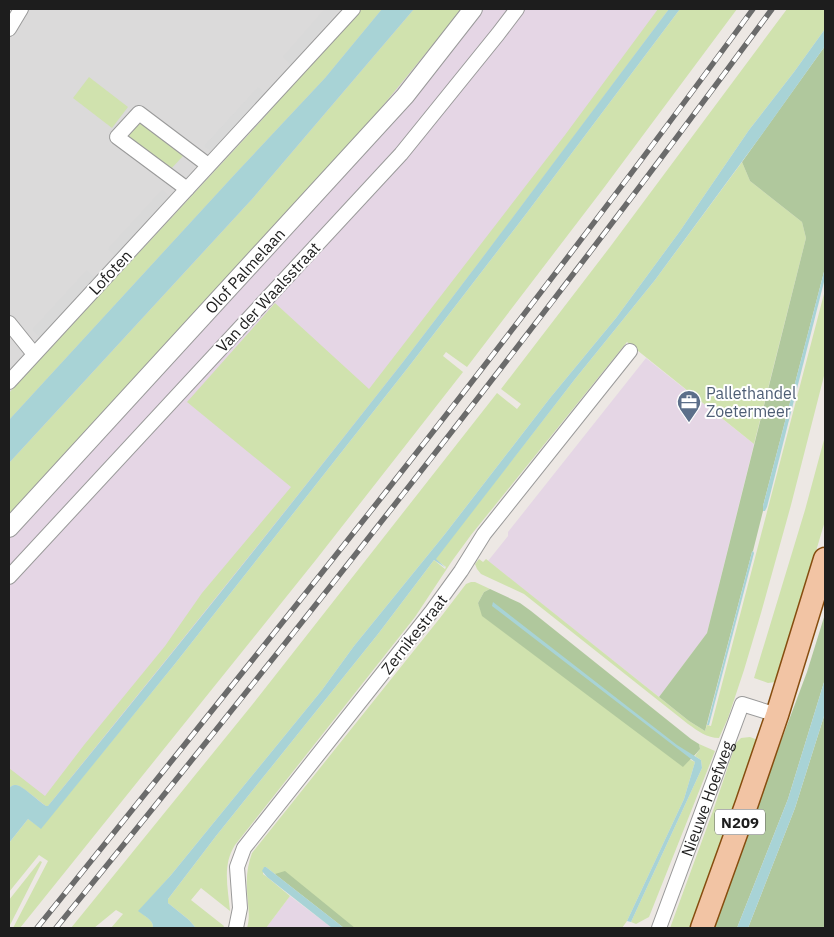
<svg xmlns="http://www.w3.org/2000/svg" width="834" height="937" font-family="'IBM Plex Sans',sans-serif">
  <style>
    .residential { fill: #dbdada }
    .industrial { fill: #e5d6e5 }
    .grass { fill: #d0e2ae }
    .forest { fill: #b0c89d }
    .parking { fill: #d9d9d9 }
    .water { fill: #a8d3d6 }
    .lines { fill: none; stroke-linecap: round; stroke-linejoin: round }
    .minor-casing { stroke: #9a9a9a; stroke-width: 16 }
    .tertiary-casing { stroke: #9a9a9a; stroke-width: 20 }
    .primary-casing { stroke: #864d0f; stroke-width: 25 }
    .minor { stroke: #fff; stroke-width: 14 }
    .tertiary { stroke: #fff; stroke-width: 18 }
    .primary { stroke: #f2c4a4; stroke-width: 22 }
    .rail-casing { stroke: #6b6b6b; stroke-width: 5.5 }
    .rail { stroke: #fff; stroke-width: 4; stroke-dasharray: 11; stroke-linecap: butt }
    .labels { text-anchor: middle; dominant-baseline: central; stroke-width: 4; stroke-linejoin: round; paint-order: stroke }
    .shield { fill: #fff; stroke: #616161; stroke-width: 1 }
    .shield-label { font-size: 15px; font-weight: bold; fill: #1d1d1d }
    .street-label { font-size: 16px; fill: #1d1d1d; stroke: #fff }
    .service-label { font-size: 16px; fill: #4e5e75; stroke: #fff; text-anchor: start }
  </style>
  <rect width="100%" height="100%" fill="#ede8e4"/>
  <polygon class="residential" points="9,9 406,9 9,443"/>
  <g class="industrial">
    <polygon points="406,9 672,9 390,384 42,818 9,821 9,443"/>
    <polygon points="646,358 754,444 707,633 659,697 488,561 508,536 508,532"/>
    <polygon points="290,896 332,928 266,928"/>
  </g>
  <g class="grass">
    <polygon points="358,9 382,9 325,78 236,173 9,420 9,393 261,121 341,29"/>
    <polygon points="414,9 462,9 363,130 228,277 9,514 9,463 253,198"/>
    <path d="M 658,9 L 669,9 C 581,127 493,245 403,362 C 286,511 167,659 48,806 L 46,806 C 40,802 21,785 16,785 C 12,785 11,786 9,789 L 9,768 L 45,796 L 84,745 L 165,646 L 202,593 L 291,487 L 187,402 L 275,303 L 369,389 L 565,135 Z"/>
    <polygon points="680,9 737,9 603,189 467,367 446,352 443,356 463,372 315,561 20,928 13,928 48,861 39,855 9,892 9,843 28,819 41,828 174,665 410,365 526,214"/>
    <path d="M 787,9 L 825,9 L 825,29 L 794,72 L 749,130 L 680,231 L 616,318 L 550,398 L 445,534 L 354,646 L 322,690 L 171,875 L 139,911 C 144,916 154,920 153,928 L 111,928 L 123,914 L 116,910 L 94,928 L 71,928 L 252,705 L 497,393 L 517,409 L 521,404 L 501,389 L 610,247 Z"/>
    <polygon points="89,77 128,107 112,128 73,98"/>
    <polygon points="141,123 183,156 170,170 130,138 129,134 137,124"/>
    <path d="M 742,162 L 750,181 L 802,222 L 806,238 L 754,444 L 627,342 L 471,535 L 452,561 L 415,617 L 235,845 C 222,865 228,888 230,911 L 201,888 L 191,900 L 224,926 L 223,928 L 196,928 L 189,920 L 168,903 L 168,899 L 216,836 L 378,634 L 434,560 L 445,569 L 446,567 L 435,559 L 575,379 L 655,280 Z"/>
    <path d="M 825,290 L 825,372 L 791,505 L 761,613 L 744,670 L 728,718 L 719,738 C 707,738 698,731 688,724 L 524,594 L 481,574 L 477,569 L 475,564 L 479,559 L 483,562 L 486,559 L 689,721 L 705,731 L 707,725 L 711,726 Z"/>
    <polygon points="825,436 825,521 778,678 776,682 768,683 754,678 805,510"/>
    <path d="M 471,582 L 475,582 L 490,589 L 484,592 L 478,603 L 483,616 L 683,766 L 689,759 L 695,762 L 684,799 L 627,921 L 622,928 L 344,928 L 266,867 L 264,867 L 263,874 L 267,877 L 290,896 L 266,928 L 247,928 C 251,915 247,902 247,888 C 246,876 248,864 252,853 L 440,618 L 466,584 Z"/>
    <polygon points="750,737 758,740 691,928 670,928 714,808 736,743 741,738"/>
    <polygon points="699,744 715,751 649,917 636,924 631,922 702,768 701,760 695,756 700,749"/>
    <polygon points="40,861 42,862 9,927 9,900"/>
  </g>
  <g class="forest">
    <polygon points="825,46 825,268 763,506 763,511 753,551 752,552 705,731 689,721 659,697 707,633 806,238 802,222 750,181 742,162"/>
    <path d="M 490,589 L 520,603 L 531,611 L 691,739 L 699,744 L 700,749 C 695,756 689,760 683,767 L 482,616 L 478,603 L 484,592 Z"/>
    <polygon points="825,614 825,679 788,799 737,928 711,928 807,672"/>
    <polygon points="825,713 825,923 824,928 748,928 795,808"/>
    <polygon points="285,871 355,928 344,928 275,874"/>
  </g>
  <g class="parking">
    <polygon points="325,9 339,9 291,64 283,57"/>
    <polygon points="258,87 266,94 212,152 204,146"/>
    <polygon points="162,190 170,197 116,256 108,249"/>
    <polygon points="87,270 96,279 41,339 32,330"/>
  </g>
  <g class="water">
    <polygon points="382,9 414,9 253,198 9,463 9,420 236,173 325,78"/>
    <path d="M 669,9 L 680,9 L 526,214 L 410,365 L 174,665 L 41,829 L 28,819 L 9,843 L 9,789 C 11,786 12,785 16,785 C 22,785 39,802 46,806 L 48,806 C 168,659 286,511 403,362 C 493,245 580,127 669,9 Z"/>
    <path d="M 825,29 L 825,46 L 763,133 L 655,280 L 575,379 L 436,559 L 446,568 L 434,560 L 378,634 L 216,836 L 168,899 L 168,903 L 189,920 L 196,928 L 153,928 C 154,920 144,916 138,911 L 171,875 L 322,690 L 354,646 L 445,534 L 550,398 L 616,318 L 680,231 L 749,130 L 794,72 Z"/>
    <polygon points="825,268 825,278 767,507 765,511 763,511 763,506"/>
    <polygon points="753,551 754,553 709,725 707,725 752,552"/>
    <polygon points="493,602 677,745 701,760 702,768 631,922 627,921 684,799 695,762 492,606"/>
    <polygon points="825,679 825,713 795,808 748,928 737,928 788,799"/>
    <polygon points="264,867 266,867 344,928 332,928 267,877 262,871"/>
  </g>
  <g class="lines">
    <g class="minor-casing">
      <g id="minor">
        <polyline points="9,29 21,9"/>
        <polyline points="187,189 117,137 139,113 208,165"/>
        <polyline points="9,323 34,354"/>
        <polyline points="9,382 353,9"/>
        <polyline points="9,577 401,154 498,34 517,9"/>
        <polyline points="236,928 240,908 237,867 244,848 432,611 461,571 484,534 630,351"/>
        <path id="s1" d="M 659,928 L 742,704 L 777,715"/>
      </g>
    </g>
    <g class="tertiary-casing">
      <g id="tertiary">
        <path id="s2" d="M 9,528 L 405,96 L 473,9"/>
      </g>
    </g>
    <g class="primary-casing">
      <polyline id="primary" points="702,928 747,803 777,715 825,559"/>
    </g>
    <use href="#minor" class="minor"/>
    <use href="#tertiary" class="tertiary"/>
    <use href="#primary" class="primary"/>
    <g class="rail-casing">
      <g id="rail">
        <path d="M 37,928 C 281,626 524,323 753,9"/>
        <path d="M 56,928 C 301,627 542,322 772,9"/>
      </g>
    </g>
    <use href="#rail" class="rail"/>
  </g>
  <defs>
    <g id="office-pin" transform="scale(1.25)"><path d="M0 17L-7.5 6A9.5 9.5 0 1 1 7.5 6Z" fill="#5c6f8a" stroke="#fff"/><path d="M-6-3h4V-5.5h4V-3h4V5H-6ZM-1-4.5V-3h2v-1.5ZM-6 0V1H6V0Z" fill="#fff"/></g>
  </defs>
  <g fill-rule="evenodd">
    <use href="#office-pin" x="689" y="402"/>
  </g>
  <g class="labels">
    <rect class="shield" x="715" y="809.5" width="50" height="25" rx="4"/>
    <g class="shield-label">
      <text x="740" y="822">N209</text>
    </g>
    <g class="street-label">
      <text stroke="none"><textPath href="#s2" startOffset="349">Olof Palmelaan</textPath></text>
      <text transform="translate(110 272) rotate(-47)">Lofoten</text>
      <text transform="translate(268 297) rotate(-47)">Van der Waalsstraat</text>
      <text transform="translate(414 634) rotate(-52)">Zernikestraat</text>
      <text stroke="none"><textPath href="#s1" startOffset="138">Nieuwe Hoefweg</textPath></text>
    </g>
    <g class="service-label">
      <text x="706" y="393">Pallethandel<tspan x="706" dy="18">Zoetermeer</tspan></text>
    </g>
  </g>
  <rect width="834" height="937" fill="none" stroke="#1d1d1d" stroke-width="20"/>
</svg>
